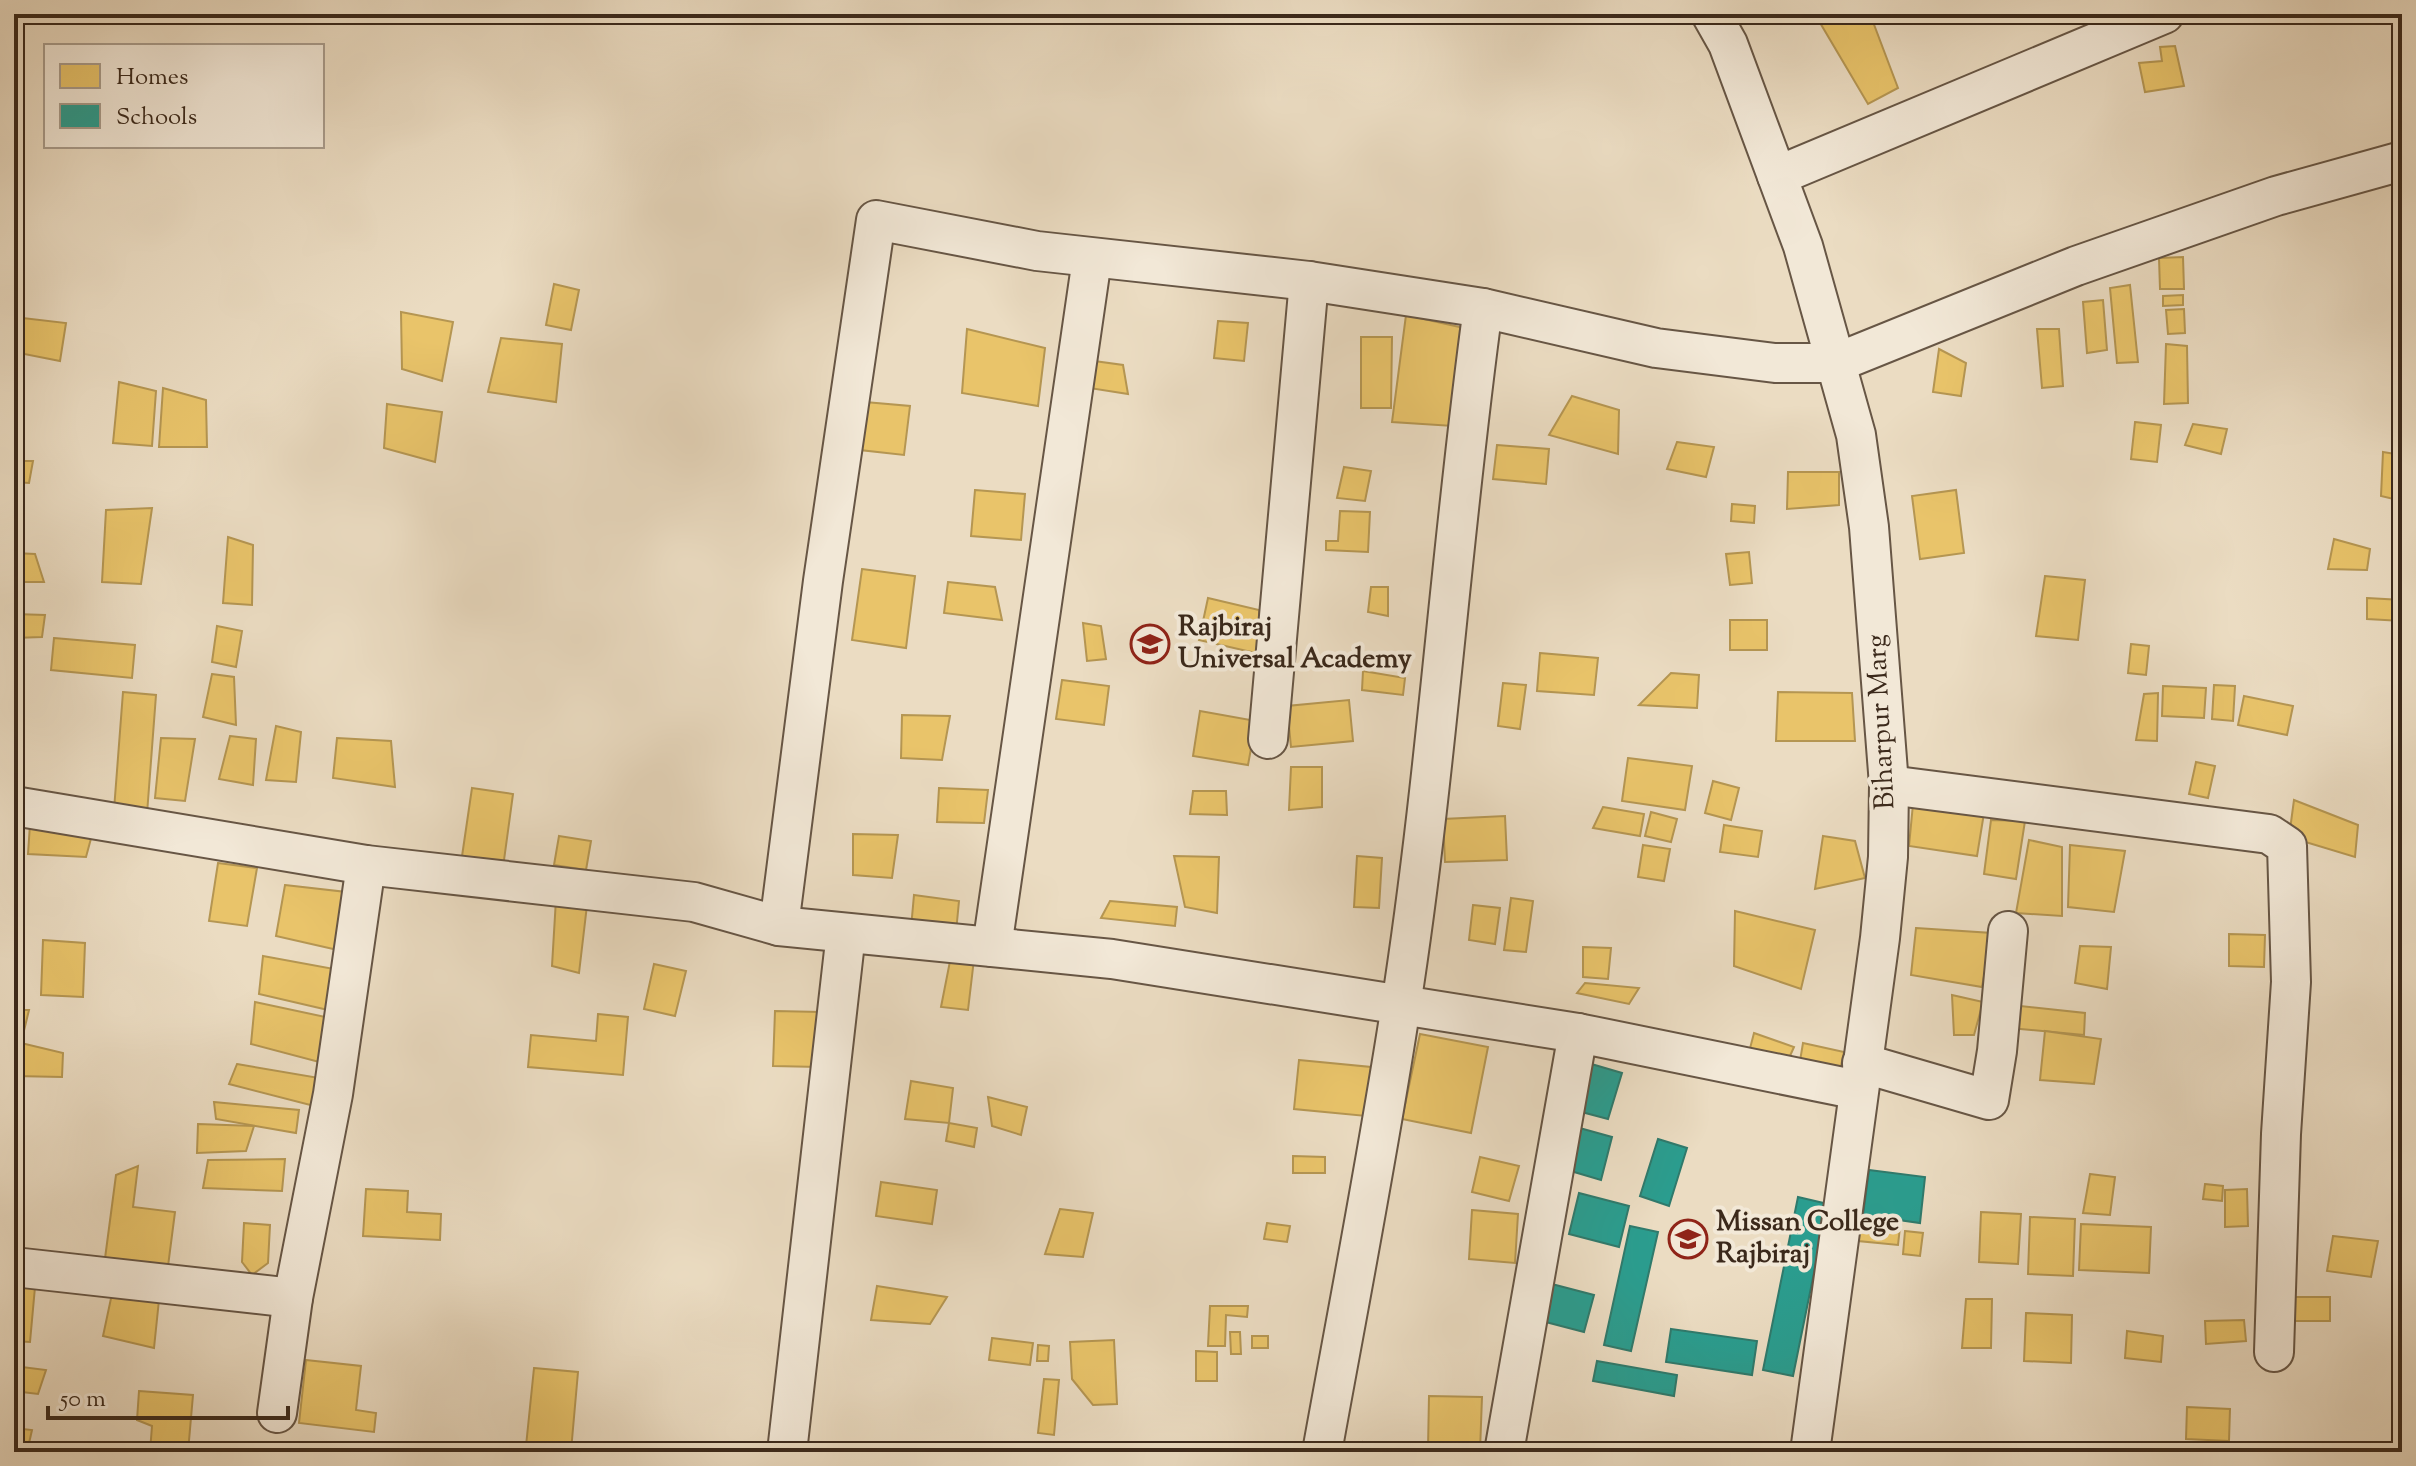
<svg xmlns="http://www.w3.org/2000/svg" width="2416" height="1466" font-family="'Sorts Mill Goudy',serif">
  <style>
    .homes { fill: #e9c46a; stroke: #b59652; stroke-width: 2 }
    .schools { fill: #2a9d8f; stroke: #2f7a6c; stroke-width: 2 }
    .lines { fill: none; stroke-linecap: round; stroke-linejoin: round }
    .street-casing { stroke: #675645; stroke-width: 42 }
    .street { stroke: #f2e8d7; stroke-width: 38 }
    .labels { text-anchor: middle; dominant-baseline: central; stroke-width: 8; stroke-linejoin: round; paint-order: stroke }
    .poi-label { font-size: 28px; font-weight: bold; fill: #3b291b; stroke: #f2e8d7; text-anchor: start }
    .street-label { font-size: 28px; fill: #3b291b; stroke: #f2e8d7 }
  </style>
  <rect width="100%" height="100%" fill="#ebdcc2"/>
  <filter id="stains"><feTurbulence type="fractalNoise" baseFrequency=".0025" numOctaves="4"/><feColorMatrix values="0 0 0 0 .2 0 0 0 0 .09 0 0 0 0 .02 0 0 0 .5 -.17"/></filter>
  <radialGradient id="worn" r=".72"><stop offset=".6" stop-color="#630" stop-opacity="0"/><stop offset="1" stop-color="#630" stop-opacity=".3"/></radialGradient>
  <g class="homes">
    <polygon points="1843,14 1870,14 1898,88 1868,104 1819,21"/>
    <polygon points="2349,14 2381,14 2380,21 2349,20"/>
    <polygon points="2175,46 2184,86 2145,92 2139,63 2162,61 2160,47"/>
    <polygon points="2183,257 2184,289 2160,289 2159,258"/>
    <polygon points="554,284 579,290 571,330 546,325"/>
    <polygon points="2130,285 2138,362 2117,363 2110,288"/>
    <polygon points="2183,295 2183,305 2163,306 2163,296"/>
    <polygon points="2103,300 2107,350 2087,353 2083,302"/>
    <polygon points="2184,309 2185,333 2168,334 2166,310"/>
    <polygon points="401,312 453,322 442,381 402,369"/>
    <polygon points="1406,315 1464,328 1453,426 1392,422"/>
    <polygon points="14,317 66,323 60,361 14,352"/>
    <polygon points="1218,321 1248,323 1244,361 1214,358"/>
    <polygon points="967,329 1045,348 1038,406 962,393"/>
    <polygon points="2037,329 2059,329 2063,386 2042,388"/>
    <polygon points="1361,337 1392,337 1391,408 1361,408"/>
    <polygon points="501,338 562,344 556,402 488,392"/>
    <polygon points="2166,344 2187,346 2188,403 2164,404"/>
    <polygon points="1939,349 1966,363 1961,396 1933,392"/>
    <polygon points="1087,360 1123,365 1128,394 1083,387"/>
    <polygon points="14,361 24,362 24,387 14,386"/>
    <polygon points="119,382 156,391 152,446 113,443"/>
    <polygon points="163,388 206,400 207,447 159,447"/>
    <polygon points="1572,396 1619,410 1618,454 1549,435"/>
    <polygon points="865,402 910,406 904,455 860,450"/>
    <polygon points="387,404 442,412 435,462 384,448"/>
    <polygon points="2135,422 2161,425 2157,462 2131,459"/>
    <polygon points="2193,424 2227,429 2221,454 2185,445"/>
    <polygon points="1677,442 1714,447 1706,477 1667,469"/>
    <polygon points="1497,445 1549,449 1546,484 1493,479"/>
    <polygon points="2383,452 2402,455 2402,501 2381,496"/>
    <polygon points="14,461 33,461 29,483 14,482"/>
    <polygon points="1344,467 1371,471 1365,501 1337,498"/>
    <polygon points="1788,472 1839,472 1839,505 1787,509"/>
    <polygon points="975,490 1025,494 1021,540 971,536"/>
    <polygon points="1956,490 1964,553 1920,559 1912,496"/>
    <polygon points="1732,504 1755,506 1754,523 1731,521"/>
    <polygon points="152,508 141,584 102,582 106,510"/>
    <polygon points="1340,511 1370,512 1368,552 1326,550 1326,541 1338,541"/>
    <polygon points="228,537 253,545 252,605 223,603"/>
    <polygon points="2334,539 2370,549 2367,570 2328,569"/>
    <polygon points="1749,552 1752,583 1730,585 1726,554"/>
    <polygon points="14,553 35,554 44,582 14,582"/>
    <polygon points="862,569 915,576 906,648 852,640"/>
    <polygon points="2045,576 2085,580 2078,640 2036,636"/>
    <polygon points="948,582 995,587 1002,620 944,613"/>
    <polygon points="1371,587 1388,587 1388,616 1368,612"/>
    <polygon points="1208,598 1259,610 1260,654 1199,640"/>
    <polygon points="2367,598 2402,600 2402,621 2367,619"/>
    <polygon points="14,614 45,615 42,637 14,638"/>
    <rect x="1730" y="620" width="37" height="30"/>
    <polygon points="1083,623 1101,626 1106,659 1087,661"/>
    <polygon points="217,626 242,631 236,667 212,662"/>
    <polygon points="54,638 135,645 132,678 51,670"/>
    <polygon points="2131,644 2149,646 2146,675 2128,673"/>
    <polygon points="1540,653 1598,658 1594,695 1537,691"/>
    <polygon points="1363,671 1405,678 1403,695 1362,690"/>
    <polygon points="1671,673 1699,675 1697,708 1639,705"/>
    <polygon points="212,674 234,677 236,725 203,717"/>
    <polygon points="1062,680 1109,686 1104,725 1056,719"/>
    <polygon points="1503,683 1526,685 1520,729 1498,726"/>
    <polygon points="2214,685 2235,686 2233,721 2212,719"/>
    <polygon points="2163,686 2206,688 2204,718 2162,716"/>
    <polygon points="123,692 156,695 147,814 114,810"/>
    <polygon points="1778,692 1852,693 1855,741 1776,741"/>
    <polygon points="2158,693 2157,741 2136,740 2144,694"/>
    <polygon points="2244,696 2293,706 2287,735 2238,725"/>
    <polygon points="1349,700 1353,741 1291,747 1287,706"/>
    <polygon points="1200,711 1256,721 1248,765 1193,756"/>
    <polygon points="902,715 950,716 942,760 901,758"/>
    <polygon points="276,726 301,732 296,782 266,780"/>
    <polygon points="230,736 256,739 253,785 219,779"/>
    <polygon points="161,738 195,739 185,801 155,798"/>
    <polygon points="337,738 391,741 395,787 333,778"/>
    <polygon points="1628,758 1692,766 1685,810 1622,801"/>
    <polygon points="2196,762 2215,766 2208,798 2189,794"/>
    <polygon points="1291,767 1322,767 1322,807 1289,810"/>
    <polygon points="1713,781 1739,788 1731,820 1705,813"/>
    <polygon points="472,788 513,794 502,875 460,870"/>
    <polygon points="939,788 988,790 984,823 937,822"/>
    <polygon points="1193,791 1226,791 1227,815 1190,814"/>
    <polygon points="2294,800 2358,825 2355,857 2289,837"/>
    <polygon points="1913,804 1984,813 1977,856 1909,846"/>
    <polygon points="1603,807 1644,814 1640,836 1593,828"/>
    <polygon points="1651,812 1677,819 1671,842 1645,836"/>
    <polygon points="1505,816 1507,860 1445,862 1443,819"/>
    <polygon points="1991,820 2025,821 2016,879 1984,874"/>
    <polygon points="30,824 93,831 86,857 28,854"/>
    <polygon points="1724,825 1762,831 1758,857 1720,852"/>
    <polygon points="853,834 898,835 892,878 853,875"/>
    <polygon points="559,836 591,841 586,870 554,865"/>
    <polygon points="1823,836 1855,841 1865,878 1815,889"/>
    <polygon points="2029,840 2062,847 2062,916 2016,913"/>
    <polygon points="1643,845 1670,849 1664,881 1638,877"/>
    <polygon points="2070,845 2125,851 2114,912 2068,907"/>
    <polygon points="1174,856 1219,857 1217,913 1185,907"/>
    <polygon points="1357,856 1382,858 1379,908 1354,907"/>
    <polygon points="218,863 257,868 247,926 209,921"/>
    <polygon points="285,885 346,892 342,951 276,936"/>
    <polygon points="914,895 959,901 956,932 911,928"/>
    <polygon points="1511,898 1533,901 1526,952 1504,950"/>
    <polygon points="556,899 587,905 579,973 552,966"/>
    <polygon points="1110,901 1177,907 1175,926 1101,918"/>
    <polygon points="1473,905 1500,908 1495,944 1469,940"/>
    <polygon points="1735,911 1815,930 1801,989 1734,966"/>
    <polygon points="1916,928 1992,933 1982,987 1911,975"/>
    <polygon points="2229,934 2265,935 2264,967 2229,966"/>
    <polygon points="43,940 85,943 83,997 41,995"/>
    <polygon points="2080,946 2111,947 2107,989 2075,983"/>
    <polygon points="1583,947 1611,948 1608,979 1583,977"/>
    <polygon points="263,956 334,969 328,1010 259,994"/>
    <polygon points="951,956 974,959 968,1010 941,1007"/>
    <polygon points="654,964 686,971 675,1016 644,1009"/>
    <polygon points="1585,983 1639,988 1629,1004 1577,993"/>
    <polygon points="1952,995 1983,1002 1974,1035 1954,1035"/>
    <polygon points="255,1002 330,1018 323,1063 251,1044"/>
    <polygon points="2011,1005 2085,1013 2084,1035 2010,1028"/>
    <polygon points="14,1010 29,1010 21,1043 63,1053 62,1077 14,1076"/>
    <polygon points="775,1011 821,1012 819,1067 773,1066"/>
    <polygon points="598,1014 628,1017 623,1075 528,1067 531,1035 596,1041"/>
    <polygon points="2045,1031 2101,1039 2094,1084 2040,1080"/>
    <polygon points="1754,1033 1794,1047 1785,1067 1747,1060"/>
    <polygon points="1420,1034 1488,1047 1471,1133 1402,1119"/>
    <polygon points="1803,1043 1844,1052 1839,1075 1798,1073"/>
    <polygon points="1299,1060 1371,1067 1366,1116 1294,1109"/>
    <polygon points="237,1064 325,1079 322,1108 229,1084"/>
    <polygon points="911,1081 953,1088 949,1123 905,1119"/>
    <polygon points="988,1097 1027,1107 1021,1135 992,1126"/>
    <polygon points="214,1102 299,1110 296,1133 216,1119"/>
    <polygon points="949,1123 977,1128 974,1147 946,1141"/>
    <polygon points="198,1124 254,1126 246,1151 197,1153"/>
    <polygon points="1293,1156 1325,1157 1325,1173 1293,1173"/>
    <polygon points="1480,1157 1519,1166 1509,1201 1472,1192"/>
    <polygon points="285,1159 282,1191 203,1188 208,1160"/>
    <polygon points="138,1166 133,1207 175,1212 167,1274 104,1266 116,1175"/>
    <polygon points="2090,1174 2115,1177 2110,1215 2083,1213"/>
    <polygon points="881,1182 937,1190 932,1224 876,1216"/>
    <polygon points="2205,1184 2223,1186 2222,1201 2203,1199"/>
    <polygon points="366,1189 408,1191 407,1212 441,1214 440,1240 363,1236"/>
    <polygon points="2247,1189 2248,1226 2225,1227 2225,1190"/>
    <polygon points="1060,1209 1093,1213 1083,1257 1045,1254"/>
    <polygon points="1472,1210 1518,1214 1515,1263 1469,1259"/>
    <polygon points="1981,1212 2021,1214 2018,1264 1979,1262"/>
    <polygon points="2030,1217 2075,1219 2073,1276 2028,1274"/>
    <polygon points="244,1223 270,1225 268,1263 252,1275 242,1262"/>
    <polygon points="1267,1223 1290,1226 1287,1242 1264,1239"/>
    <polygon points="1859,1223 1900,1227 1898,1245 1858,1241"/>
    <polygon points="2081,1224 2151,1227 2149,1273 2079,1270"/>
    <polygon points="1905,1231 1923,1233 1920,1256 1903,1254"/>
    <polygon points="2333,1236 2378,1241 2371,1277 2327,1271"/>
    <polygon points="14,1285 35,1287 30,1342 14,1341"/>
    <polygon points="877,1286 947,1297 930,1324 871,1320"/>
    <polygon points="113,1289 160,1290 154,1348 103,1336"/>
    <rect x="2291" y="1297" width="39" height="24"/>
    <polygon points="1966,1299 1992,1299 1991,1348 1962,1348"/>
    <polygon points="1210,1306 1248,1306 1247,1317 1226,1315 1225,1346 1208,1346"/>
    <polygon points="2026,1313 2072,1315 2071,1363 2024,1361"/>
    <polygon points="2244,1320 2246,1341 2206,1344 2205,1321"/>
    <polygon points="2127,1331 2163,1336 2161,1362 2125,1358"/>
    <polygon points="1230,1332 1240,1332 1241,1354 1231,1354"/>
    <rect x="1252" y="1336" width="16" height="12"/>
    <polygon points="992,1338 1033,1343 1030,1365 989,1360"/>
    <polygon points="1114,1340 1117,1404 1093,1405 1072,1379 1070,1342"/>
    <polygon points="1038,1345 1049,1346 1048,1361 1037,1361"/>
    <polygon points="1196,1351 1217,1352 1217,1381 1196,1381"/>
    <polygon points="306,1360 361,1366 356,1410 376,1413 374,1432 299,1423"/>
    <polygon points="14,1366 46,1370 38,1394 14,1391"/>
    <polygon points="534,1368 578,1372 571,1451 526,1446"/>
    <polygon points="1044,1379 1059,1380 1054,1435 1038,1433"/>
    <polygon points="139,1391 193,1395 188,1452 150,1452 152,1426 137,1420"/>
    <polygon points="1429,1396 1482,1397 1480,1451 1428,1449"/>
    <polygon points="2187,1407 2230,1409 2229,1441 2186,1439"/>
    <polygon points="14,1428 32,1430 27,1452 14,1452"/>
    <polygon points="1363,1442 1414,1452 1361,1452"/>
  </g>
  <g class="schools">
    <polygon points="1588,1063 1622,1073 1608,1119 1574,1110"/>
    <polygon points="1576,1127 1612,1137 1601,1180 1564,1169"/>
    <polygon points="1658,1139 1687,1148 1669,1206 1640,1196"/>
    <polygon points="1869,1170 1925,1177 1920,1223 1863,1215"/>
    <polygon points="1579,1193 1629,1206 1619,1247 1569,1234"/>
    <polygon points="1798,1197 1828,1204 1793,1376 1763,1370"/>
    <polygon points="1630,1226 1658,1232 1631,1351 1604,1345"/>
    <polygon points="1548,1283 1594,1295 1584,1332 1538,1320"/>
    <polygon points="1671,1329 1757,1341 1752,1375 1666,1362"/>
    <polygon points="1597,1361 1677,1375 1674,1396 1593,1381"/>
  </g>
  <g class="lines">
    <g class="street-casing">
      <g id="street">
        <polyline points="1711,14 1728,44 1803,246 1856,435 1869,527 1889,785 1888,857 1880,938 1810,1452"/>
        <polyline points="1777,176 2164,14"/>
        <polyline points="1268,739 1309,281"/>
        <polyline points="1889,785 2269,834 2287,846 2291,982 2281,1134 2274,1352"/>
        <polyline points="14,806 366,865 694,902 779,926 1112,959 1578,1033 1858,1090"/>
        <polyline points="779,926 823,581 876,220 1037,251 1309,281 1483,308 1656,348 1775,363 1836,363 2076,266 2276,196 2402,161"/>
        <polyline points="992,947 1092,259"/>
        <polyline points="1862,1063 1989,1100 1997,1051 2008,931"/>
        <polyline points="14,1267 293,1298"/>
        <polyline points="277,1413 293,1298 333,1094 366,865"/>
        <polyline points="787,1452 846,933"/>
        <path d="M 1322,1452 C 1349,1303 1378,1155 1401,1005 C 1437,774 1451,540 1483,308"/>
        <polyline points="1504,1452 1578,1033"/>
      </g>
    </g>
    <use href="#street" class="street"/>
  </g>
  <defs>
    <g id="school-ring" transform="scale(2)"><circle r="9.5" fill="#f2e8d7" stroke="#8f2418" stroke-width="1.5"/><path d="M0-5L7-2L0 1L-7-2ZM-4 1L0 2.5L4 1V4Q0 6-4 4Z" fill="#8f2418"/></g>
  </defs>
  <g fill-rule="evenodd">
    <use href="#school-ring" x="1150" y="644"/>
    <use href="#school-ring" x="1688" y="1239"/>
  </g>
  <g class="labels">
    <g class="poi-label">
      <text x="1178" y="628">Rajbiraj<tspan x="1178" dy="32">Universal Academy</tspan></text>
      <text x="1716" y="1223">Missan College<tspan x="1716" dy="32">Rajbiraj</tspan></text>
    </g>
    <g class="street-label">
      <text transform="translate(1882 722) rotate(-93)">Biharpur Marg</text>
    </g>
  </g>
  <rect width="2416" height="1466" fill="none" stroke="#ebdcc2" stroke-width="48"/>
  <rect x="16" y="16" width="2384" height="1434" fill="none" stroke="#3b291b" stroke-width="4"/>
  <rect x="24" y="24" width="2368" height="1418" fill="none" stroke="#3b291b" stroke-width="2"/>
  <rect x="44" y="44" width="280" height="104" fill="#f2e8d7" stroke="#a99c8c" stroke-width="2"/>
  <rect x="60" y="64" width="40" height="24" fill="#e9c46a" stroke="#a99c8c" stroke-width="2"/>
  <text x="116" y="84" font-size="24" fill="#3b291b">Homes</text>
  <rect x="60" y="104" width="40" height="24" fill="#2a9d8f" stroke="#a99c8c" stroke-width="2"/>
  <text x="116" y="124" font-size="24" fill="#3b291b">Schools</text>
  <path d="M48 1406v12h240v-12" fill="none" stroke="#3b291b" stroke-width="4"/>
  <text x="60" y="1406" font-size="24" fill="#3b291b" stroke="#f2e8d7" stroke-width="6" paint-order="stroke">50 m</text>
  <rect width="100%" height="100%" filter="url(#stains)"/>
  <rect width="100%" height="100%" fill="url(#worn)"/>
</svg>
